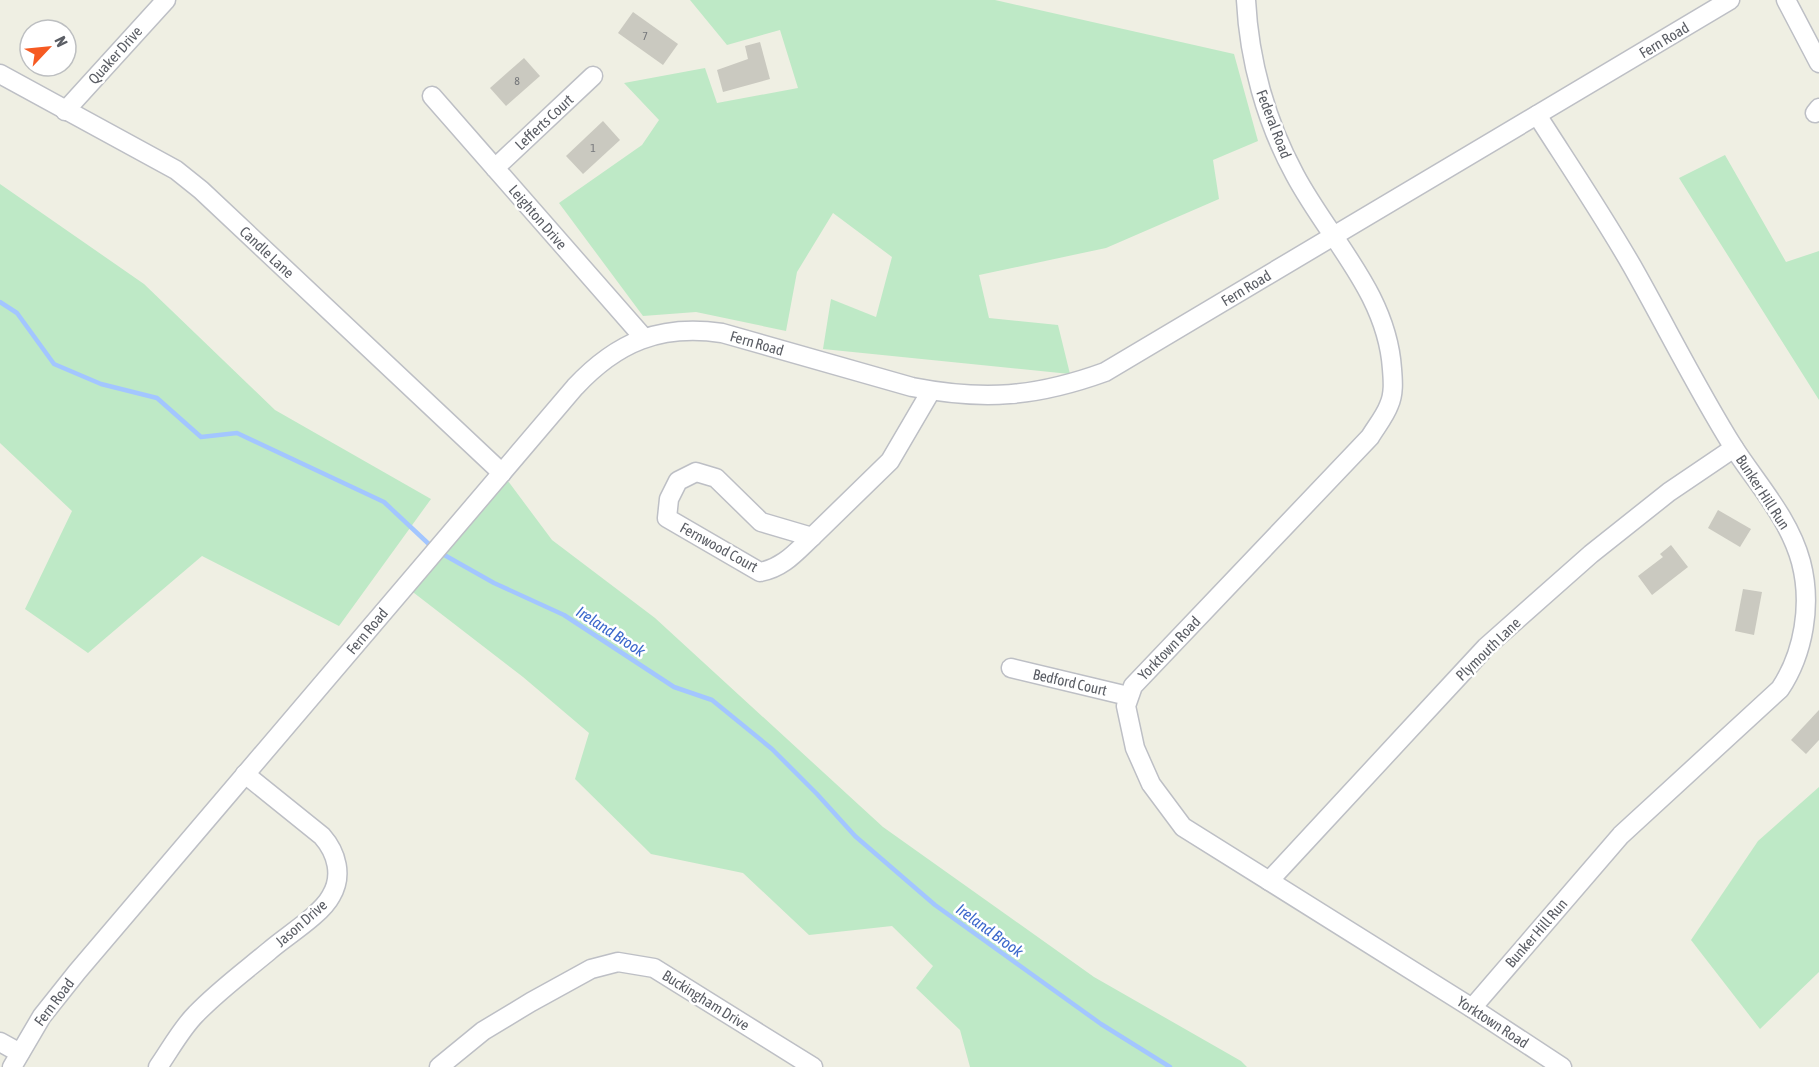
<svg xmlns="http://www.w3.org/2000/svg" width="1819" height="1067" font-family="'Asap Condensed',sans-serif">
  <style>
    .green { fill: #bee9c6 }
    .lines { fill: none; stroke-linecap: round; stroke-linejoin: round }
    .stream { stroke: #a3c6ff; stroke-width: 4.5 }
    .building { fill: #cac9c0 }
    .minor-casing { stroke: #bdbfc5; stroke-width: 21 }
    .minor { stroke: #fff; stroke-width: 18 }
    .labels { text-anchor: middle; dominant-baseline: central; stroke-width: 5; stroke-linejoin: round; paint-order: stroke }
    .number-label { font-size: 12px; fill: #77797c }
    .street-label { font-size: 15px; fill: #5b5e65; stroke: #fff }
    .water-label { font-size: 16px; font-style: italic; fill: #3c68cc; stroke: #fff }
  </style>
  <rect width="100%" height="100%" fill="#efefe3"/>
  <g class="green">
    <polygon points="690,0 995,0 1234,54 1258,141 1213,160 1219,199 1106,248 979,275 989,318 1058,325 1070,374 823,349 831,299 876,317 892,257 833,213 797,272 786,331 696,312 643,316 559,203 642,145 659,120 624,83 705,68 717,103 798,88 780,30 727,45"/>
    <polygon points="1725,155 1786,262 1819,251 1819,400 1679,178"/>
    <polygon points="0,184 144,284 275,410 431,499 339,626 202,556 88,653 25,609 72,511 0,443"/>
    <polygon points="502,473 552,540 655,618 883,827 1094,977 1241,1061 1247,1067 970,1067 960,1030 916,988 933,966 892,926 809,935 743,873 651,854 575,779 589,733 523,677 405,586"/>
    <polygon points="1819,787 1819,972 1760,1029 1691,940 1758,841"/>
  </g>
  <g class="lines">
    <g class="stream">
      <polyline points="0,302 17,313 54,364 101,384 157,398 201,437 237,433 384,502 432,547"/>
      <polyline points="439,552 494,583 564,615 674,687 712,700 772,749 817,794 855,836 935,905 1101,1024 1170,1067"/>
    </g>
  </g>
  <g class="building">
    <polygon points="633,12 678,44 663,65 618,33"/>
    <polygon points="760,42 770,79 723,92 717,70 748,59 745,46"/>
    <polygon points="524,58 540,76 506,106 490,88"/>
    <polygon points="603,121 620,140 583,174 566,156"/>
    <polygon points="1718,510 1751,529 1740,547 1708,528"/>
    <polygon points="1671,545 1688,567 1652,595 1638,576 1663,557 1660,554"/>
    <polygon points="1743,589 1762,592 1754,635 1735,631"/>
    <polygon points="1819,710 1819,740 1806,754 1791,740"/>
  </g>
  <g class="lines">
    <g class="minor-casing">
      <g id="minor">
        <path d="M 1246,0 C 1249,60 1266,122 1295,175 C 1329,239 1387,293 1392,369 C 1393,381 1394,394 1389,405 C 1385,416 1376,427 1370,437 L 1133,686 L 1126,706 L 1135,748 L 1151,784 L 1183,827 L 1472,1008 L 1562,1067"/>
        <polyline points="1786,0 1819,63"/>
        <polyline points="0,74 176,170 201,190 502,473"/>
        <polyline points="432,96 644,338"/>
        <polyline points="65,111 166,0"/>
        <polyline points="1815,113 1819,108"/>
        <polyline points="495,168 593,76"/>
        <path d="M 696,472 L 716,478 L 761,522 L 812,537 C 796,552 783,568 760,572 L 667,518 L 669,499 L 678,481 Z"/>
        <polyline points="812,537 890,461 931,391"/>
        <polyline points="1011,668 1128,696"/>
        <polyline points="1269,881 1486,647 1591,554 1669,492 1734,448"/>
        <path d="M 1472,1008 L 1621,835 L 1780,689 C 1804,653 1812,604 1801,562 C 1789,518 1758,485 1734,448 C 1697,389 1666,326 1632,266 C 1602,214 1569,165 1537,115"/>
        <polyline points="0,1042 20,1053"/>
        <path d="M 12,1067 L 42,1016 L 77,972 L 575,387 C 617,342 660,324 722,333 L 912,387 C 984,401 1036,397 1105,372 L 1730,0"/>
        <path d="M 158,1067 C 170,1050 181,1029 196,1014 C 218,991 245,971 269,951 C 286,936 321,915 331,896 C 343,876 337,853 322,836 L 245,774"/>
        <polyline points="439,1067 483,1031 531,1002 591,969 618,962 654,968 813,1067"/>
      </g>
    </g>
    <use href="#minor" class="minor"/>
  </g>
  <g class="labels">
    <g class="number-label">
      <text x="645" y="36">7</text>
      <text x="517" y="81">8</text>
      <text x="593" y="148">1</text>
    </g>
    <g class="street-label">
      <text transform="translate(1664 40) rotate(-31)">Fern Road</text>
      <text transform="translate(115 55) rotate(-48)">Quaker Drive</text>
      <text transform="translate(544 122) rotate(-43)">Lefferts Court</text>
      <text transform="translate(1274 124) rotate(69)">Federal Road</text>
      <text transform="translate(538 217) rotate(49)">Leighton Drive</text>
      <text transform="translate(267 252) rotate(43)">Candle Lane</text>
      <text transform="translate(1246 288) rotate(-31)">Fern Road</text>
      <text transform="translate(757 343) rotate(16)">Fern Road</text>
      <text transform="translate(1763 492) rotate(57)">Bunker Hill Run</text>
      <text transform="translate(719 547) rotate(29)">Fernwood Court</text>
      <text transform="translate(367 631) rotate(-50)">Fern Road</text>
      <text transform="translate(1169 648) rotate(-46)">Yorktown Road</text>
      <text transform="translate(1488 649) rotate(-44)">Plymouth Lane</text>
      <text transform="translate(1070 682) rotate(13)">Bedford Court</text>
      <text transform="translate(301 923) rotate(-41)">Jason Drive</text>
      <text transform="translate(1536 933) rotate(-49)">Bunker Hill Run</text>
      <text transform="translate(706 1000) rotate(32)">Buckingham Drive</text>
      <text transform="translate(54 1002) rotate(-53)">Fern Road</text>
      <text transform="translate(1493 1022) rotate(33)">Yorktown Road</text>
    </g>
    <g class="water-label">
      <text transform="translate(611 631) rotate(33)">Ireland Brook</text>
      <text transform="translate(990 930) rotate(36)">Ireland Brook</text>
    </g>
  </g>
  <g transform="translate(48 48) rotate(64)"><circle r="28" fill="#ffffff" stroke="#bdbfc1" stroke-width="1.5"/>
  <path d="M0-4.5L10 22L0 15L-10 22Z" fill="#f65a22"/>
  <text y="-9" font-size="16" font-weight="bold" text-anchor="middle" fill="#5b5e65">N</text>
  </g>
</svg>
